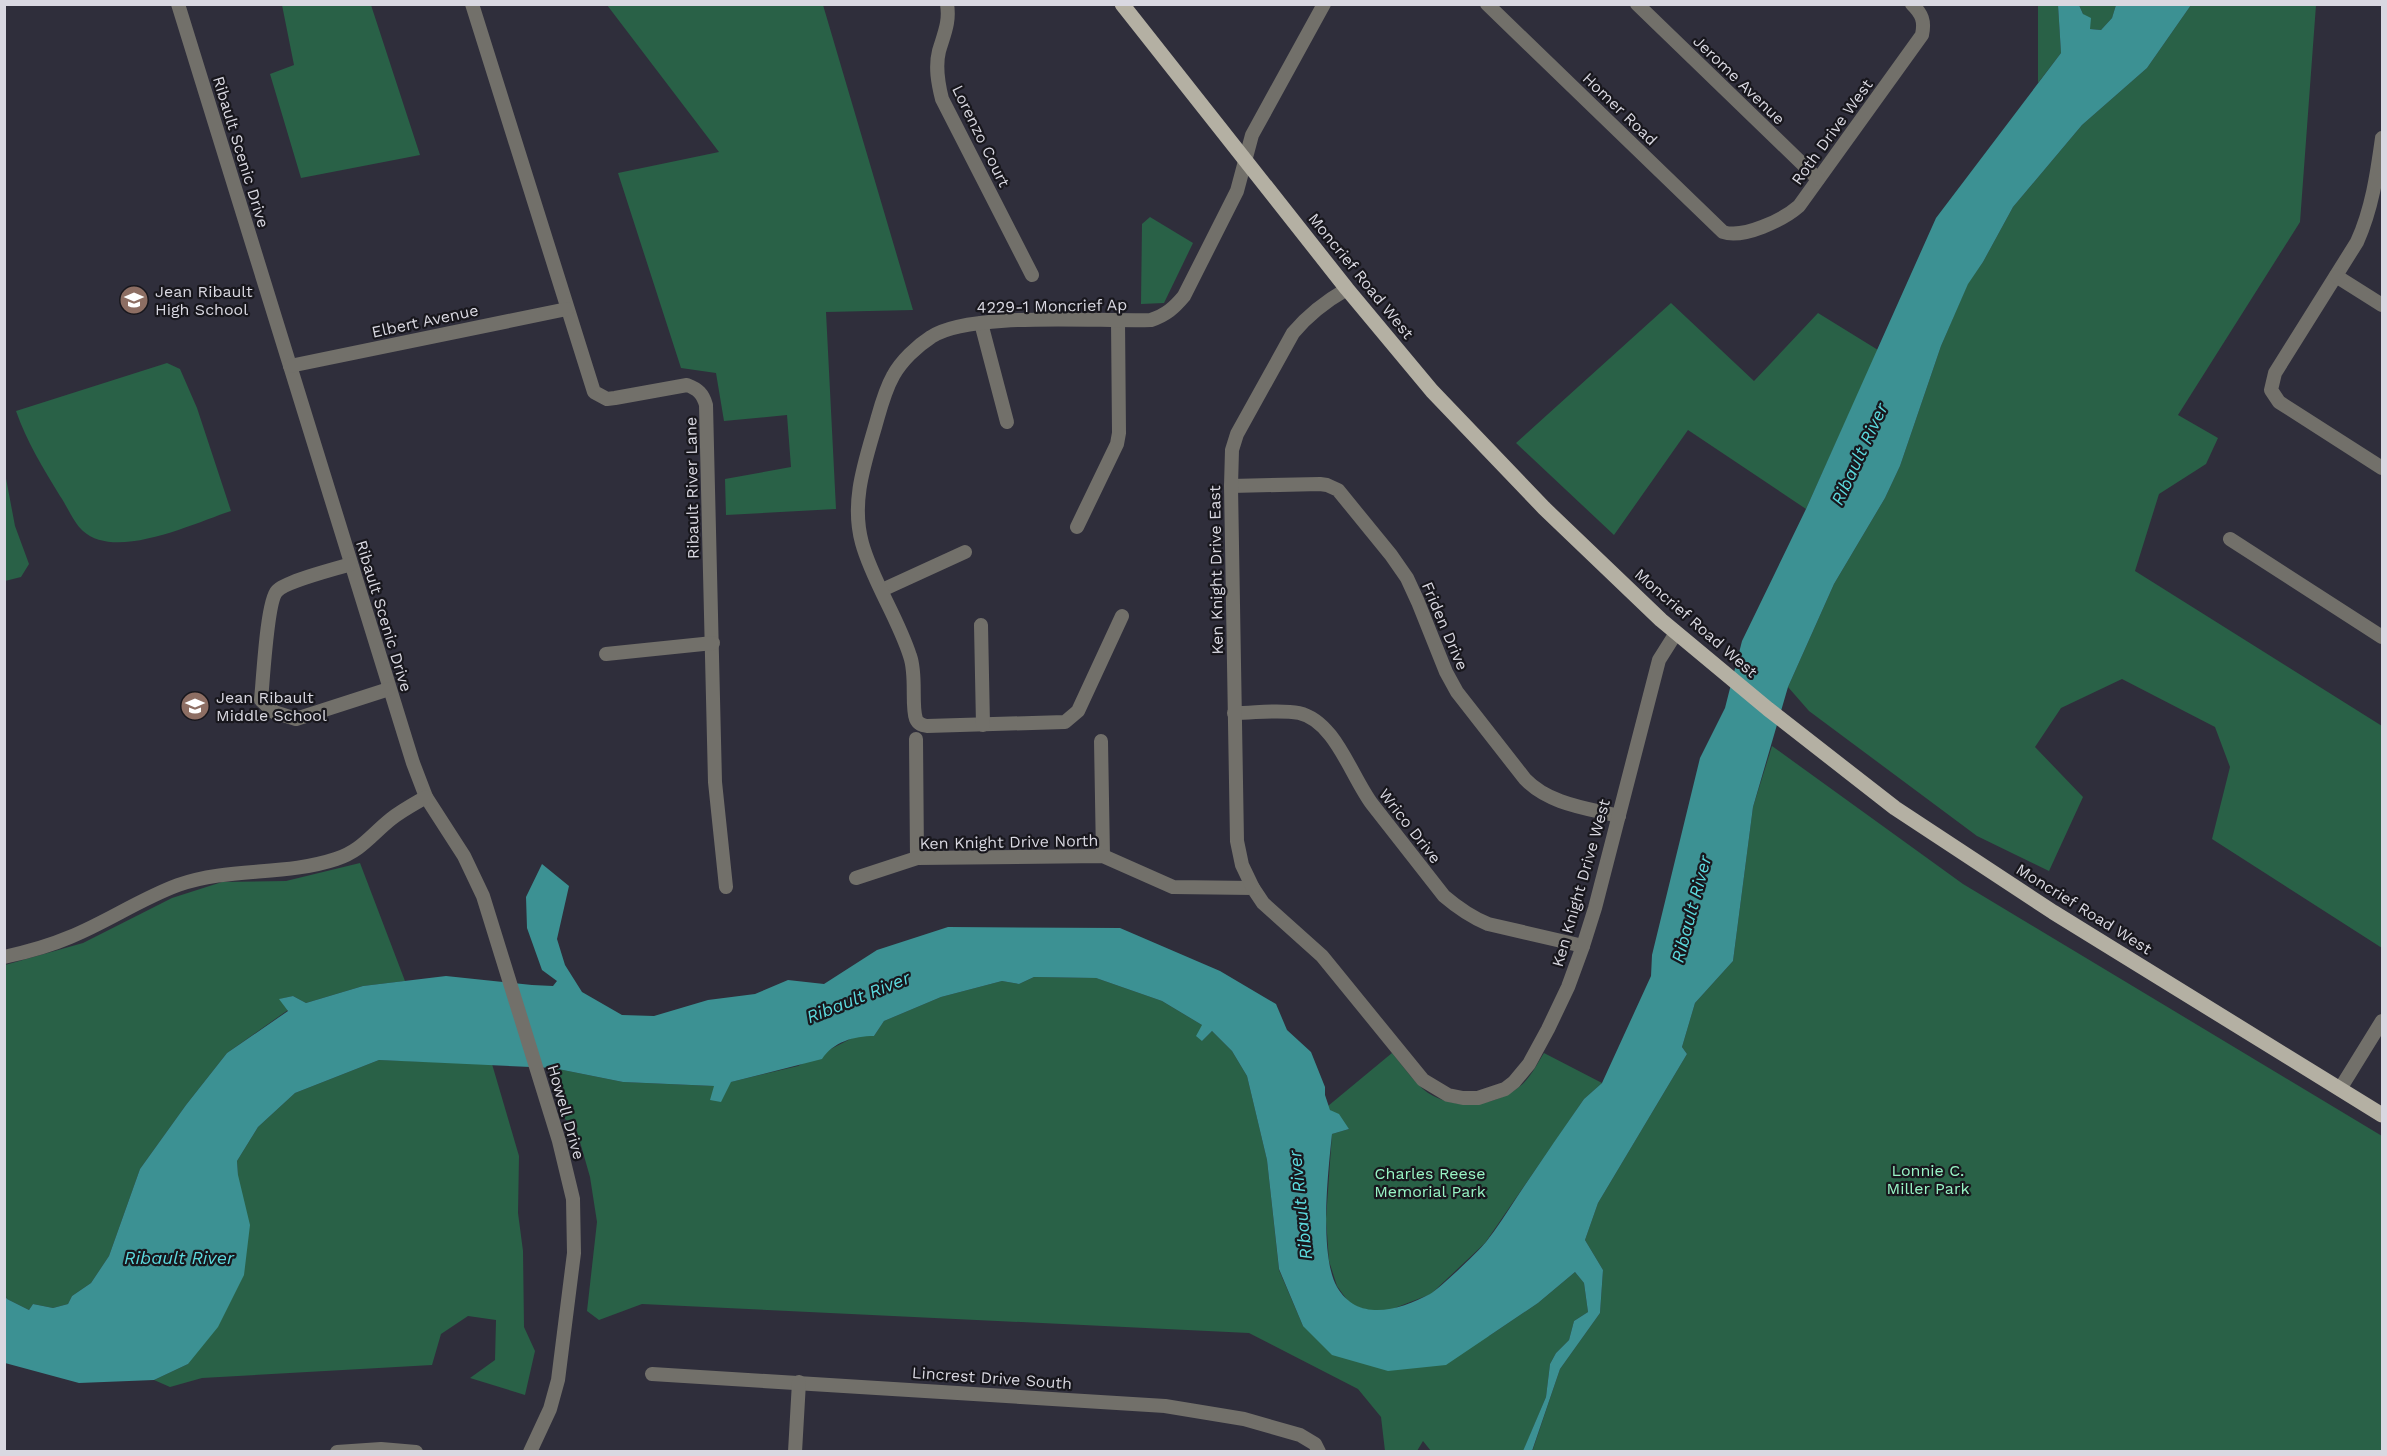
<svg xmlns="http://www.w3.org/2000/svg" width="2387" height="1456" font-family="'Work Sans',sans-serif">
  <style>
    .green { fill: #296147 }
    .water { fill: #3c9193 }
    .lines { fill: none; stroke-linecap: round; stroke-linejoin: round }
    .minor { stroke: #72706a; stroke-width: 14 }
    .major { stroke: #b4b0a3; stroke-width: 15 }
    .labels { text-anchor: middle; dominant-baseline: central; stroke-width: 4.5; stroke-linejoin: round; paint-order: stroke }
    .street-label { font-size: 16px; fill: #d9d8e1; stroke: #18171d }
    .poi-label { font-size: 16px; fill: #d9d8e1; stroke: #18171d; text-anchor: start }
    .park-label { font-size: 16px; fill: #98f4c5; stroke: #18171d }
    .water-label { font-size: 18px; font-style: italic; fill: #5cdade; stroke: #18171d }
  </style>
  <rect width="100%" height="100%" fill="#2f2e3b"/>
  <g class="green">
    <polygon points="282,5 371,5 420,155 301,178 270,74 294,65"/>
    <polygon points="607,5 823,5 913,310 826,312 836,509 726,515 725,479 791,467 787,415 724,421 716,373 681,368 618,173 719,152"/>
    <polygon points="2038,5 2058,5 2061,53 2038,83"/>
    <polygon points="2079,5 2116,5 2112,18 2101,30 2090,29"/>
    <polygon points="2191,5 2316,5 2300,222 2178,415 2218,438 2206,464 2159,494 2135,571 2382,726 2382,948 2212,839 2230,767 2215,727 2122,679 2061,708 2035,747 2083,797 2049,871 1977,836 1809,711 1788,687 1834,584 1885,498 1900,466 1941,346 1968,283 1983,262 2013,207 2082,125 2147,68"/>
    <polygon points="1150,217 1193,243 1164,303 1141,304 1142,224"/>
    <polygon points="1671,303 1754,381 1818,313 1878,350 1806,509 1688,430 1614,535 1516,443"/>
    <path d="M 167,363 L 180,369 L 197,408 L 231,511 C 194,523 116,561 83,531 C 74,523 67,506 60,496 C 43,468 27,442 16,411 Z"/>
    <polygon points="5,473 15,526 29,564 21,577 5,581"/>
    <polygon points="1772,746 1963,884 2382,1136 2382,1451 1532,1452 1560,1369 1600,1313 1603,1270 1585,1240 1598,1203 1687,1054 1682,1047 1695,1003 1733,961 1753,807"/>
    <polygon points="360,863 405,981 363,986 306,1003 293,996 280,999 288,1010 227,1053 186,1105 140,1169 109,1256 91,1283 72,1296 68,1304 53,1308 33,1304 29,1310 7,1299 5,1294 5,965 83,943 172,898 222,882 286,881"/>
    <polygon points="1034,977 1096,978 1162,1001 1202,1025 1202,1041 1212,1031 1232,1051 1247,1076 1267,1160 1279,1270 1303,1326 1489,1336 1538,1303 1575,1272 1584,1283 1588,1312 1574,1321 1569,1340 1556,1353 1550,1364 1546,1397 1523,1452 1431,1451 1423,1441 1417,1451 1385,1451 1381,1417 1358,1389 1249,1333 642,1304 599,1320 587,1311 597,1222 590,1177 576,1128 565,1119 553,1068 623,1082 714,1086 798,1066 856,1036 874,1036 884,1021 941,997 1002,981 1019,984"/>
    <path d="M 1392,1053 C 1402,1065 1412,1079 1423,1089 C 1449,1111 1493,1108 1519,1087 C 1530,1079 1537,1064 1544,1053 L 1602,1083 L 1584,1099 L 1485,1243 L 1431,1294 L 1387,1311 L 1369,1311 L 1350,1304 L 1337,1286 L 1329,1261 L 1326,1219 L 1332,1134 L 1349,1129 L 1330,1110 L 1328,1106 Z"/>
    <polygon points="379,1060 492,1064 519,1156 518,1213 523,1251 524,1327 535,1351 525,1395 470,1378 495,1360 496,1320 468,1316 441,1334 432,1365 202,1378 170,1387 154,1380 188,1364 238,1175 237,1161 258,1127 295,1093"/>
  </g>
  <path class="water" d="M 2058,5 L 2079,5 L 2083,14 L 2091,18 L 2090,29 L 2101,30 L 2112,18 L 2116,5 L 2191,5 L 2147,68 L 2082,125 L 2013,207 L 1983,262 L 1968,284 L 1941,346 L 1900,466 L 1885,498 L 1834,584 L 1788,687 L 1753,807 L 1733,961 L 1695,1003 L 1682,1047 L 1687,1054 L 1598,1203 L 1585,1240 L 1603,1270 L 1600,1313 L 1560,1369 L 1532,1451 L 1523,1451 L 1546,1397 L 1550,1364 L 1556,1353 L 1569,1340 L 1574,1321 L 1588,1312 L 1584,1283 L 1575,1272 L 1538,1303 L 1446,1365 L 1388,1371 L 1332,1355 L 1303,1326 L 1279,1269 L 1267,1160 L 1247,1076 L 1232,1051 L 1212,1031 L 1202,1041 L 1196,1036 L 1202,1025 L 1162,1001 L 1096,978 L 1034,977 L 1019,984 L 1002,981 L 941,997 L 884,1021 L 874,1036 C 854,1036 833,1042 822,1059 L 731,1082 L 721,1102 L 710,1100 L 714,1086 L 623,1082 L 553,1068 L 379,1060 L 295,1093 L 258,1127 L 237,1161 L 238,1175 L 250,1225 L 244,1275 L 218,1327 L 188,1364 L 154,1380 L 79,1383 L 5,1363 L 4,1294 L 7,1299 L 29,1310 L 33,1304 L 53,1308 L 68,1304 L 72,1296 L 91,1283 L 109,1256 L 140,1169 L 186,1105 L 227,1053 L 288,1011 L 279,999 L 293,996 L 306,1003 L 363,986 L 446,976 L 532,985 L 553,986 L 557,981 L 542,970 L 527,928 L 526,897 L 542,864 L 569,886 L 557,939 L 565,965 L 582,992 L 622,1015 L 654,1016 L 708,1000 L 755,994 L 788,980 L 824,984 L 877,950 L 948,927 L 1120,928 L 1220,971 L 1276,1004 L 1287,1030 L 1311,1052 L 1325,1087 L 1325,1095 L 1330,1110 L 1339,1114 L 1349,1129 L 1332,1134 C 1328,1172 1319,1255 1337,1287 C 1358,1323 1400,1310 1430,1294 C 1439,1289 1478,1252 1486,1242 C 1497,1228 1507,1212 1517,1197 C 1539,1164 1561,1132 1584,1099 L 1602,1083 L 1651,976 L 1652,955 L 1700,758 L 1725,708 L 1742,641 L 1806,509 L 1936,218 L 2061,53 Z"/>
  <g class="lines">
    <g class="minor">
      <polyline points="178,4 413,763 426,797 464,856 483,896 559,1141 573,1199 574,1253 558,1380 550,1409 530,1452"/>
      <path d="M 472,4 L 594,392 L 607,399 L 615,398 L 687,385 C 698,389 703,394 706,405 L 715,782 L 726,887"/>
      <path d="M 947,4 C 950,22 944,34 939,51 C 935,67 938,83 942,99 L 1032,275"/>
      <path d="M 1487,4 L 1723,232 C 1743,239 1783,220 1799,206 L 1922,35 C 1925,21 1922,14 1912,4"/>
      <polyline points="1637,4 1818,179"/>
      <path d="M 2382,138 C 2377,174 2372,209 2357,242 L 2275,373 L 2271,390 L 2279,402 L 2382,468"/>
      <polyline points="2336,276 2382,305"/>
      <polyline points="981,323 1007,422"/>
      <polyline points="290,366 567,309"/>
      <path d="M 1231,486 L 1320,484 L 1327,485 L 1338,490 L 1391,555 L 1407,578 L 1418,602 L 1446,672 L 1457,692 L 1525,779 C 1549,804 1586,808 1619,816"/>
      <polyline points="1077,527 1117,444 1119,433 1118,321"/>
      <polyline points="2230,539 2382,637"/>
      <path d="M 351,564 C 336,569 286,581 277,591 C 267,601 263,681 261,700 L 274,712 L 296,719 L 389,689"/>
      <polyline points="882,590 965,552"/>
      <path d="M 1122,616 L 1078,711 L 1065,722 L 927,726 C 922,725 918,724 916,719 C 911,705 917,675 910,656 C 898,618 872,580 862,543 C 851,503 864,465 875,427 C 880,410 884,392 893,376 C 901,361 917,346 931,337 C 969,311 1100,322 1151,320 C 1166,315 1174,308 1184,296 L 1237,191 L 1252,135 L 1324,4"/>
      <polyline points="981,625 983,725"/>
      <polyline points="606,654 713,643"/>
      <path d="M 1234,713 C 1255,713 1279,709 1299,713 C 1335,721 1351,776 1372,804 L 1444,896 C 1458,908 1471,917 1488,924 L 1583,946"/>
      <polyline points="916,739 917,858"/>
      <polyline points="1101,741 1103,856"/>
      <polyline points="856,878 917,858 1103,856 1173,887 1253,888 1263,903 1322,956 1423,1080 1448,1095 1463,1098 1478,1098 1505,1089 1514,1082 1529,1064 1548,1029 1568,987 1583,946 1595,908 1659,660 1676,633"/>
      <path d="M 1253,888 L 1242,865 L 1237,841 L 1231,486 L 1232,450 L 1237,434 L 1293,333 C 1308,315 1326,301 1347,289"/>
      <path d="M 4,957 C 27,952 49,946 70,937 C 107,922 140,899 178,885 C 229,867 285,876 336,859 C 361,851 371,835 391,819 C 401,811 414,804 426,797"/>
      <polyline points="2340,1089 2382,1021"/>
      <polyline points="652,1374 1165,1406 1244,1419 1300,1435 1315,1444 1319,1452"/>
      <polyline points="337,1452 381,1449 416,1452"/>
      <polyline points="795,1452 799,1382"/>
    </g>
    <polyline class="major" points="1122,4 1347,289 1432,391 1544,508 1661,620 1768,709 1895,808 2053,912 2382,1115"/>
  </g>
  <defs>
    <g id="school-disc" transform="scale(1.5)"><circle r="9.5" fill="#8d6e63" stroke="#18171d"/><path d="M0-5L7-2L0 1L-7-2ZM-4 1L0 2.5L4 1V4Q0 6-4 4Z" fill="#fff"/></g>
  </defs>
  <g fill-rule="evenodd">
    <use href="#school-disc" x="134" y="300"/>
    <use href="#school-disc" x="195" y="706"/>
  </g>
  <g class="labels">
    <g class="street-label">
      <text transform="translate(1739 80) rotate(44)">Jerome Avenue</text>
      <text transform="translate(1620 109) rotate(44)">Homer Road</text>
      <text transform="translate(1832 132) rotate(-54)">Roth Drive West</text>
      <text transform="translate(981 136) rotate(64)">Lorenzo Court</text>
      <text transform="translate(241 152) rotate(73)">Ribault Scenic Drive</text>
      <text transform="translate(1361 276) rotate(51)">Moncrief Road West</text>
      <text transform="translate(1052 306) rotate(-1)">4229-1 Moncrief Ap</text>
      <text transform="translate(425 321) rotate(-12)">Elbert Avenue</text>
      <text transform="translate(692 488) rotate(-91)">Ribault River Lane</text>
      <text transform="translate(1216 570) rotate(-91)">Ken Knight Drive East</text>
      <text transform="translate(384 616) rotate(73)">Ribault Scenic Drive</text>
      <text transform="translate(1696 623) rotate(41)">Moncrief Road West</text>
      <text transform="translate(1445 626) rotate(67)">Friden Drive</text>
      <text transform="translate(1410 826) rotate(52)">Wrico Drive</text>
      <text transform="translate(1009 842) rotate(-1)">Ken Knight Drive North</text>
      <text transform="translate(1581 883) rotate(-74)">Ken Knight Drive West</text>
      <text transform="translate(2084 909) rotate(32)">Moncrief Road West</text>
      <text transform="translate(566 1112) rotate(74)">Howell Drive</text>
      <text transform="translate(992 1378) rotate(4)">Lincrest Drive South</text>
    </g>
    <g class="poi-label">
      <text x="155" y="291">Jean Ribault<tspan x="155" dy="18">High School</tspan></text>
      <text x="216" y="697">Jean Ribault<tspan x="216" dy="18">Middle School</tspan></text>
    </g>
    <g class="park-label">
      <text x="1928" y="1170">Lonnie C.<tspan x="1928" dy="18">Miller Park</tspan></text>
      <text x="1430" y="1173">Charles Reese<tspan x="1430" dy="18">Memorial Park</tspan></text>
    </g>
    <g class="water-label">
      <text transform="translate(1859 454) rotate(-65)">Ribault River</text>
      <text transform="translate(1691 909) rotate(-75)">Ribault River</text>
      <text transform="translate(858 997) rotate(-22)">Ribault River</text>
      <text transform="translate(1300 1205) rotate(-96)">Ribault River</text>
      <text x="179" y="1257">Ribault River</text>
    </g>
  </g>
  <rect width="2387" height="1456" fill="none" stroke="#d9d8e1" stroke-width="12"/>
</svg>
